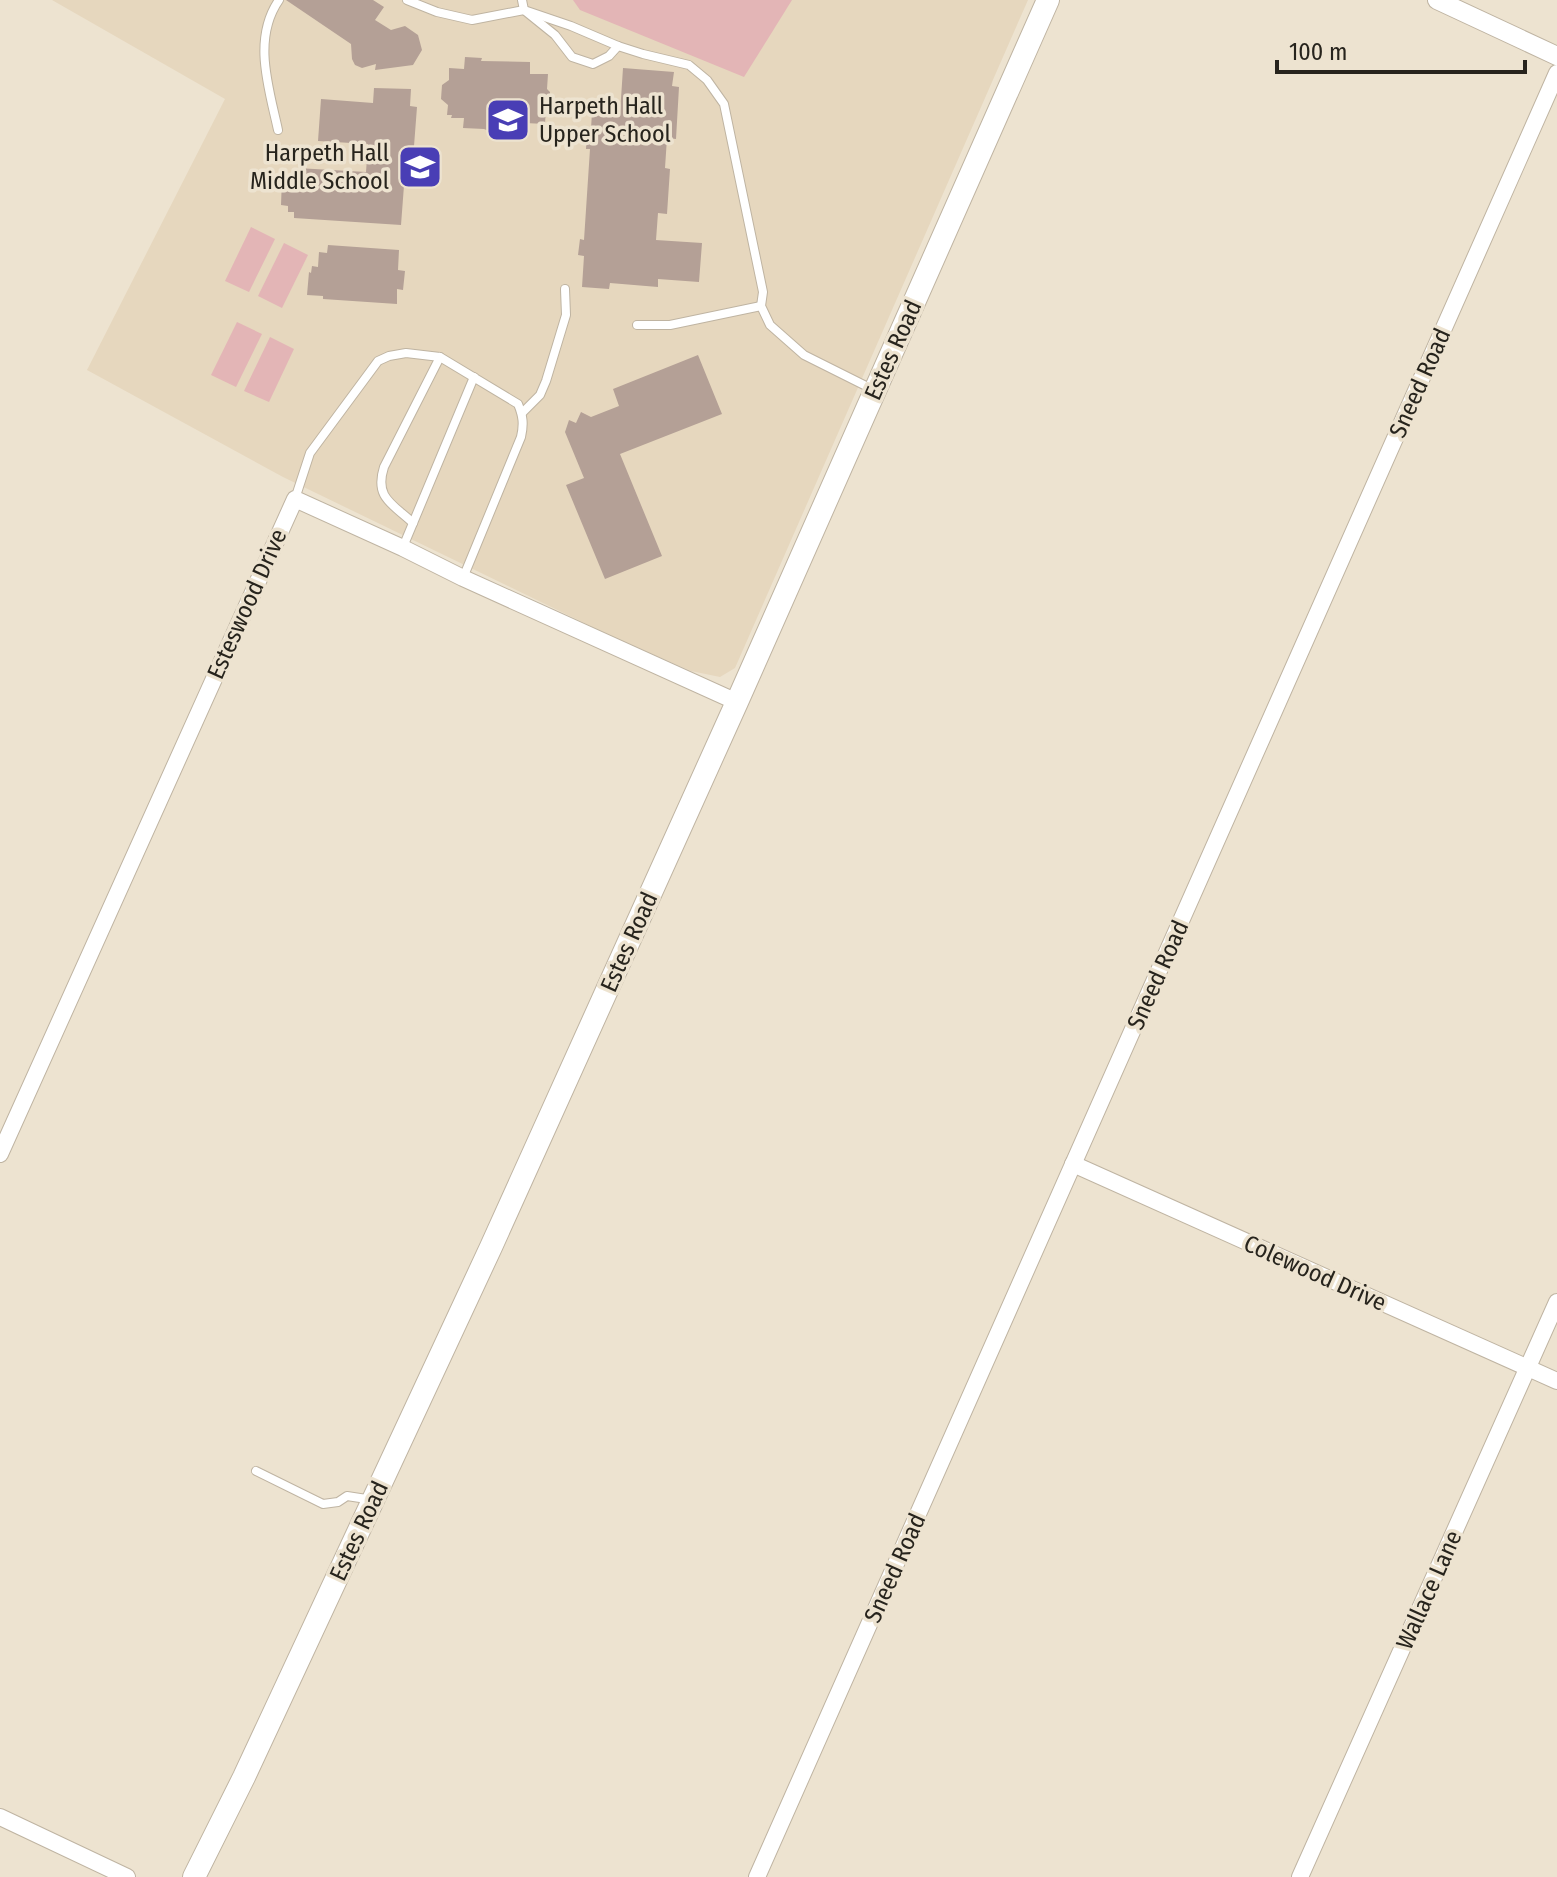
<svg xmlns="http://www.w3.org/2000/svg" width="1557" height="1877" font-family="'Fira Sans Condensed',sans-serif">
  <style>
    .built { fill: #e6d7be }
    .green { fill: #e3b5b6 }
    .building { fill: #b4a096 }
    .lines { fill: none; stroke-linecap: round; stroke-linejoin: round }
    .service-casing { stroke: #bfb4a2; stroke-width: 10 }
    .minor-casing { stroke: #bfb4a2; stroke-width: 18 }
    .tertiary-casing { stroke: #bfb4a2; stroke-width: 20 }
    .secondary-casing { stroke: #bfb4a2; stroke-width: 24 }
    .service { stroke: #fff; stroke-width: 8 }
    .minor { stroke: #fff; stroke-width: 16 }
    .tertiary { stroke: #fff; stroke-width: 18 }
    .secondary { stroke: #fff; stroke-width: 22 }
    .labels { text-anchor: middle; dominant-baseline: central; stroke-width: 7; stroke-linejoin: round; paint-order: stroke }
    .poi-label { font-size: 24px; fill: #27241d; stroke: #ede3d0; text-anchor: start }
    .street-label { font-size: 24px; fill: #27241d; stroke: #ede3d0 }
  </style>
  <rect width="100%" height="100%" fill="#ede3d0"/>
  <polygon class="built" points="52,0 1028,0 735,668 720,677 691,671 615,638 283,477 87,370 225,99"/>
  <g class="green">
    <polygon points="573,0 792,0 744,77 580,10"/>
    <polygon points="251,227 275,239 249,292 225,281"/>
    <polygon points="284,243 308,255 282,308 258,296"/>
    <polygon points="237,322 262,334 236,387 211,375"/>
    <polygon points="270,337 294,349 269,402 244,391"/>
  </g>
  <g class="building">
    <polygon points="286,0 373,0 384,7 375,20 391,30 405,26 418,35 422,50 413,65 375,70 376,64 362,68 355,65 352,59 351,44"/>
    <polygon points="465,57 482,58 481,61 530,62 530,74 548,74 547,89 550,92 549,106 546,108 545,124 525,123 525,131 504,130 494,133 484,129 463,128 464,118 451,118 452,115 447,115 448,105 441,99 442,85 449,80 449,68 464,69"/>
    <polygon points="623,68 674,72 672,86 679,87 676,139 667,138 665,168 670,169 667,214 658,213 656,240 702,243 699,282 658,279 658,287 610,283 609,289 582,287 584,256 578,255 580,239 584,240 590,149 586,149 587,129 591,129 592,112 620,114"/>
    <polygon points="374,88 411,89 410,106 417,107 414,146 407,146 401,225 294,218 294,212 288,212 288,206 281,205 282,178 289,179 290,173 297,174 297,168 366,172 368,144 318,141 321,99 373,103"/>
    <polygon points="328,245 399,250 398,270 405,271 403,290 397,289 397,304 323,299 323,296 307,295 309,272 311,273 312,266 318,267 319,252 327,253"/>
    <polygon points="698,355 722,414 620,454 662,556 605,579 566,485 584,478 565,432 569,420 576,423 581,412 591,417 619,406 613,389"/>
  </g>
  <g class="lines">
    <g class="service-casing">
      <g id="service">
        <polyline points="407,0 437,12 472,20 524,10 571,26 618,46 643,54 689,65 707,80 724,104 763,292 761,306 770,325 804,355 874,390"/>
        <polyline points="522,0 524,10 555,35 572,57 593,64 609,56 618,46"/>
        <path d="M 278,130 C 269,88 252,39 279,0"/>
        <polyline points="637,325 670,325 761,306"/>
        <polyline points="522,413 540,395 546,381 566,315 565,289"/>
        <path d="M 295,499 L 310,453 L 378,361 L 389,356 L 406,353 L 440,357 L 518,404 C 523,416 524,424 521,437 L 463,578"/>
        <path d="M 413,523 C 393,504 374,498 384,467 L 440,357"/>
        <polyline points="403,547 474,377"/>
        <polyline points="256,1471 323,1504 338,1502 347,1496 373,1500"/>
      </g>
    </g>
    <g class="minor-casing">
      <g id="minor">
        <polyline points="0,1154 295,499 403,548 463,578 737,702"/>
        <polyline points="1073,1164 1557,1381"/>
        <polyline points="0,1817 127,1877"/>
        <polyline points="757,1877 1557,73"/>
        <polyline points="1300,1877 1557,1302"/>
      </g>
    </g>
    <g class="tertiary-casing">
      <polyline id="tertiary" points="1437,0 1557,56"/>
    </g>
    <g class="secondary-casing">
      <polyline id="secondary" points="194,1877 244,1777 491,1247 737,702 1048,0"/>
    </g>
    <use href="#service" class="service"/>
    <use href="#minor" class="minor"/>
    <use href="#tertiary" class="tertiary"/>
    <use href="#secondary" class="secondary"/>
  </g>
  <defs>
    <g id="school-square" transform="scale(2.3)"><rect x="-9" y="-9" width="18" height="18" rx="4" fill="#493eb5" stroke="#ede3d0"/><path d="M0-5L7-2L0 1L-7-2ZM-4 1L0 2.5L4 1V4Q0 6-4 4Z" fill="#fff"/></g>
  </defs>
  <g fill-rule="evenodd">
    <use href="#school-square" x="508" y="120"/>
    <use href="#school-square" x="420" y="167"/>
  </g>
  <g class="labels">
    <g class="poi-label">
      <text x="539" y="106">Harpeth Hall<tspan x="539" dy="28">Upper School</tspan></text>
      <text x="389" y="153" text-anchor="end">Harpeth Hall<tspan x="389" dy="28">Middle School</tspan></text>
    </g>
    <g class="street-label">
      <text transform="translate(893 350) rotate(-66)">Estes Road</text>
      <text transform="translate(1420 383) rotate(-66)">Sneed Road</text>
      <text transform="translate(247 604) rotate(-66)">Esteswood Drive</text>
      <text transform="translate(629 942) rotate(-66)">Estes Road</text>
      <text transform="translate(1158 975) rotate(-66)">Sneed Road</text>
      <text transform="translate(1315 1273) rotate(24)">Colewood Drive</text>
      <text transform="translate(359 1531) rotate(-65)">Estes Road</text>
      <text transform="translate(895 1568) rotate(-66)">Sneed Road</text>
      <text transform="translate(1429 1590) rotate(-66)">Wallace Lane</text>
    </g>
  </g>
  <path d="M1277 60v12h248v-12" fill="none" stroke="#27241d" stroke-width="4"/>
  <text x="1289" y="60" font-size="24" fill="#27241d" stroke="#ede3d0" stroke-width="6" paint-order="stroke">100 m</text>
</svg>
